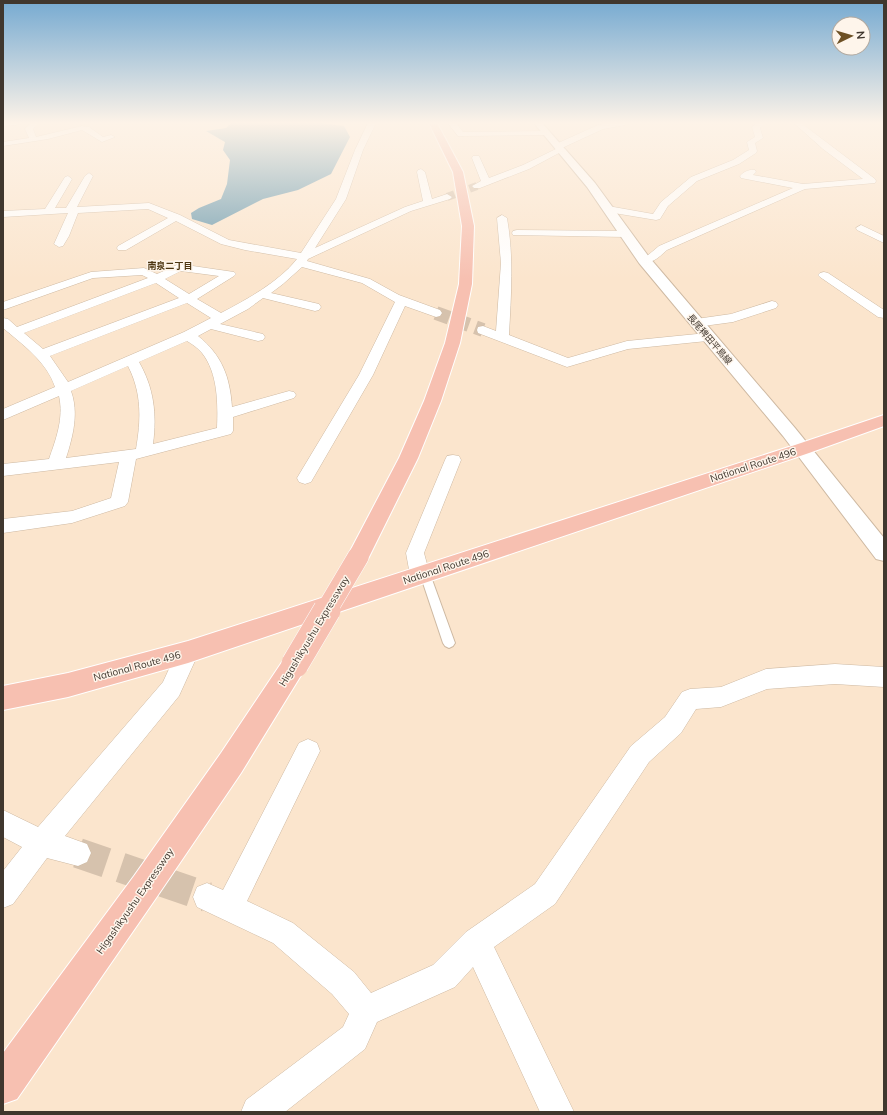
<svg xmlns="http://www.w3.org/2000/svg" width="887" height="1115" font-family="Mulish,'Noto Sans JP',sans-serif">
  <style>
    .water { fill: #6c9baf }
    .lines { fill: none; stroke-linecap: round; stroke-linejoin: round }
    .street-tunnel-far2 { stroke: #d6c2ad; stroke-width: 8; stroke-dasharray: 8 4; stroke-linecap: butt }
    .street-tunnel-far1 { stroke: #d6c2ad; stroke-width: 14; stroke-dasharray: 14 7; stroke-linecap: butt }
    .street-tunnel { stroke: #d6c2ad; stroke-width: 30; stroke-dasharray: 30 15; stroke-linecap: butt }
    .lane-casing { stroke: #ceb9a2; stroke-width: 2 }
    .street-casing { stroke: #ceb9a2; stroke-width: 1 }
    .secondary-casing { stroke: #ceb9a2; stroke-width: 2 }
    .highway-casing { stroke: #fff; stroke-width: 2 }
    .lane { fill: #fff; fill-rule: evenodd }
    .street { fill: #fff; fill-rule: evenodd }
    .secondary { fill: #fff; fill-rule: evenodd }
    .highway { fill: #f7c0b1; fill-rule: evenodd }
    .highway-bridge-far1-casing { stroke: #fff; stroke-width: 22; stroke-linecap: butt }
    .highway-bridge-casing { stroke: #fff; stroke-width: 28; stroke-linecap: butt }
    .highway-bridge-far1 { stroke: #f7c0b1; stroke-width: 21 }
    .highway-bridge { stroke: #f7c0b1; stroke-width: 27 }
    .labels { text-anchor: middle; dominant-baseline: central; stroke-width: 3; stroke-linejoin: round; paint-order: stroke }
    .far-neighbourhood-label { font-size: 9px; font-weight: bold; fill: #4d3612; stroke: #fef5eb }
    .far-street-label { font-size: 9px; fill: #40372e; stroke: #fef5eb }
    .street-label { font-size: 10px; fill: #40372e; stroke: #fef5eb }
  </style>
  <rect width="100%" height="100%" fill="#fbe5cd"/>
  <polygon class="water" points="231,123 323,123 344,126 350,137 331,174 298,190 263,199 212,225 192,219 191,213 199,208 221,199 227,184 230,160 223,150 225,142 206,131 226,128"/>
  <g class="lines">
    <polyline class="street-tunnel-far2" points="447,197 477,186"/>
    <polyline class="street-tunnel-far1" points="436,313 483,330"/>
    <polyline class="street-tunnel" points="78,853 207,897"/>
    <g class="lane-casing">
      <polygon id="lane" points="425,570 429,571 430,574 455,643 453,646 449,648 445,646 443,643 420,574 421,571"/>
    </g>
    <g class="street-casing">
      <g id="street">
        <polygon points="3,123 20,123 16,125 3,126"/>
        <polygon points="31,123 39,123 33,129 36,137 82,126 89,127 103,137 111,135 115,137 102,142 82,130 48,139 3,146 3,142 29,138 25,129"/>
        <path d="M 368,123 L 376,123 L 363,150 L 346,199 L 315,248 L 405,207 L 423,201 L 417,172 L 418,170 L 421,169 L 425,172 L 432,199 L 447,194 L 452,197 L 450,199 L 411,211 L 308,259 L 307,261 L 370,279 L 399,295 L 440,310 L 442,313 L 440,316 L 436,317 L 405,306 L 373,375 L 311,482 L 305,484 L 299,482 L 297,478 L 359,375 L 395,302 L 362,283 L 302,267 L 283,284 L 271,293 L 319,304 L 321,307 L 319,310 L 315,311 L 263,298 L 248,309 L 220,324 L 263,334 L 265,337 L 263,340 L 258,341 L 211,329 L 198,336 C 222,355 230,377 232,407 L 289,391 L 294,392 L 296,395 L 294,398 L 233,417 L 233,431 L 231,434 L 136,459 L 128,502 L 125,506 L 72,523 L 3,533 L 3,519 L 72,511 L 111,498 L 119,462 L 3,476 L 3,464 L 49,459 C 56,439 64,418 59,396 L 3,420 L 3,409 L 55,387 C 47,362 22,344 3,328 L 3,318 L 8,319 L 17,327 L 148,278 L 142,275 L 93,278 L 3,310 L 3,302 L 91,272 L 144,268 L 157,274 L 179,264 L 234,272 L 236,274 L 234,276 L 197,299 L 221,313 C 246,300 279,282 297,259 L 245,250 L 221,244 L 176,221 L 126,250 L 118,250 L 117,248 L 118,246 L 168,218 L 148,209 L 78,213 L 69,236 L 63,246 L 59,247 L 54,244 L 68,213 L 3,217 L 3,211 L 45,209 L 65,177 L 68,176 L 72,179 L 55,208 L 66,208 L 85,176 L 89,173 L 93,176 L 77,207 L 149,203 L 180,215 L 229,240 L 301,253 L 336,199 L 355,150 ZM 181,271 L 219,276 L 189,294 L 165,279 ZM 156,283 L 179,298 L 43,349 L 24,333 ZM 187,303 L 211,318 L 184,332 L 68,382 L 50,356 ZM 187,341 C 192,344 198,348 202,353 C 218,373 218,404 217,428 L 153,444 C 157,414 154,388 139,362 ZM 128,366 C 142,393 141,420 136,449 L 66,458 C 73,436 79,413 71,391 Z"/>
        <polygon points="448,123 456,123 463,132 547,131 551,133 547,135 461,136 458,136"/>
        <polygon points="612,123 626,123 625,125 603,129 562,148 566,150 565,152 559,153 529,169 480,188 474,188 472,186 481,181 472,158 473,156 479,156 489,178 523,165 558,148 555,146 556,144 598,125"/>
        <polygon points="757,123 765,123 760,128 763,138 755,143 757,151 756,153 739,164 697,181 668,206 660,219 656,220 608,212 603,209 608,206 653,214 661,202 691,177 733,160 749,150 747,142 755,137 752,127"/>
        <path d="M 794,123 L 801,123 L 875,179 L 876,181 L 875,183 L 805,189 L 667,250 C 659,257 652,265 640,262 L 638,260 L 640,258 L 647,256 L 659,246 L 793,188 L 741,178 L 740,176 C 743,172 750,169 755,170 L 756,172 L 753,175 L 803,184 L 863,179 L 823,149 Z"/>
        <path d="M 502,215 L 507,218 C 514,257 511,296 509,335 L 568,358 L 627,341 L 707,333 L 712,334 L 714,337 L 712,340 L 707,341 L 628,349 L 567,367 L 478,333 L 477,330 L 478,327 L 483,326 L 496,331 L 501,263 L 497,218 Z"/>
        <polygon points="861,225 884,236 884,243 857,230 856,228"/>
        <polygon points="517,230 626,231 631,234 626,237 513,235 512,233 513,231"/>
        <polygon points="824,272 828,273 884,310 884,318 878,317 820,277 818,275 820,273"/>
        <polygon points="772,301 776,302 778,305 776,308 733,322 696,327 691,326 690,323 691,320 696,319 731,314"/>
        <polygon points="453,455 459,456 461,460 424,553 430,575 427,580 420,583 413,580 410,575 406,553 445,460 447,456"/>
        <polygon points="188,643 196,645 199,652 179,696 65,836 87,844 91,853 87,862 78,866 47,858 13,904 3,908 3,871 22,847 3,837 3,810 38,827 163,682 180,645"/>
        <polygon points="835,664 884,667 884,687 835,684 767,689 721,707 696,709 681,733 649,762 555,904 494,947 574,1112 540,1112 473,967 455,987 377,1022 365,1049 285,1112 241,1112 246,1100 343,1027 349,1014 332,994 273,943 197,907 193,897 197,887 207,883 223,890 299,743 308,739 317,743 320,751 247,901 293,923 354,972 371,993 433,965 466,932 535,884 631,746 665,717 682,692 690,689 721,687 766,669"/>
      </g>
    </g>
    <g class="secondary-casing">
      <polygon id="secondary" points="534,123 542,123 595,183 649,257 795,428 884,538 884,561 876,559 783,436 639,263 587,187"/>
    </g>
    <g class="highway-casing">
      <g id="highway">
        <polygon points="429,123 437,123 463,172 474,226 472,284 460,343 441,401 418,458 366,563 358,565 350,563 347,557 399,458 424,401 445,343 459,284 462,226 453,172"/>
        <polygon points="884,415 884,426 809,453 188,663 68,697 3,710 3,686 68,673 188,641 795,445"/>
        <polygon points="295,653 304,656 308,664 241,773 156,898 17,1099 3,1104 3,1053 134,876 221,753 286,656"/>
      </g>
    </g>
    <use href="#lane" class="lane"/>
    <use href="#street" class="street"/>
    <use href="#secondary" class="secondary"/>
    <use href="#highway" class="highway"/>
    <g class="highway-bridge-far1-casing">
      <polyline id="highway-bridge-far1" points="326,611 358,557"/>
    </g>
    <g class="highway-bridge-casing">
      <polyline id="highway-bridge" points="295,664 327,610"/>
    </g>
    <use href="#highway-bridge-far1" class="highway-bridge-far1"/>
    <use href="#highway-bridge" class="highway-bridge"/>
  </g>
  <linearGradient id="sky" x2="0" y2="1"><stop stop-color="#76aad1"/><stop offset="0.44" stop-color="#fdf3e8"/><stop offset="1" stop-color="#fdf3e8" stop-opacity="0"/></linearGradient>
  <rect width="887" height="279" fill="url(#sky)"/>
  <g class="labels">
    <g class="far-neighbourhood-label">
      <text x="170" y="265">南泉二丁目</text>
    </g>
    <g class="far-street-label">
      <text transform="translate(710 339) rotate(49)">長尾稗田平島線</text>
    </g>
    <g class="street-label">
      <text transform="translate(753 465) rotate(-18)">National Route 496</text>
      <text transform="translate(446 567) rotate(-18)">National Route 496</text>
      <text transform="translate(314 631) rotate(-59)">Higashikyushu Expressway</text>
      <text transform="translate(137 666) rotate(-15)">National Route 496</text>
      <text transform="translate(135 901) rotate(-55)">Higashikyushu Expressway</text>
    </g>
  </g>
  <rect width="887" height="1115" fill="none" stroke="#40372e" stroke-width="8"/>
  <g transform="translate(851 36) rotate(85)"><circle r="19" fill="#fef5eb" stroke="#b2a99f"/>
  <path d="M0-3L7 15L0 10L-7 15Z" fill="#6d5024"/>
  <text y="-6" font-size="11" font-weight="bold" text-anchor="middle" fill="#40372e">N</text>
  </g>
</svg>
